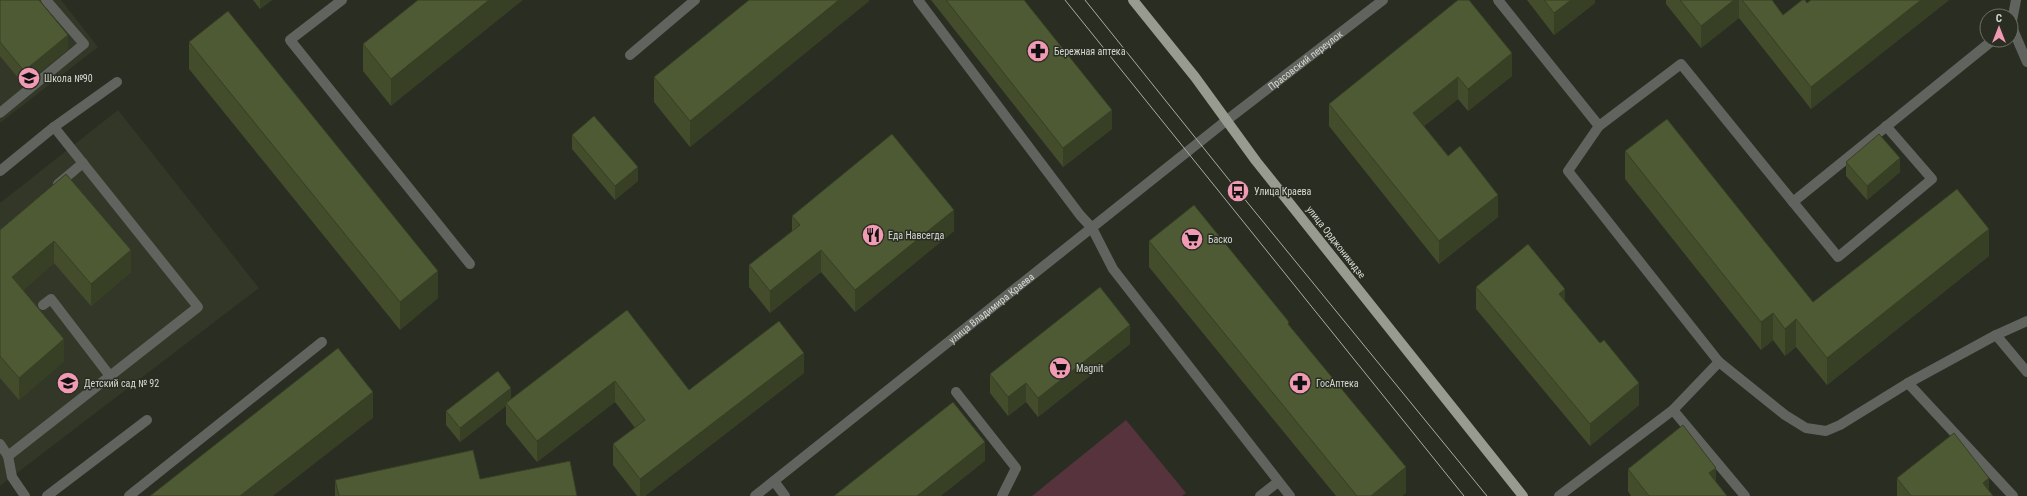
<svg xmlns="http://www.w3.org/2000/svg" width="2027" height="496" font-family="'Roboto Condensed',sans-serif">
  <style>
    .built { fill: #323727 }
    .green { fill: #57333e }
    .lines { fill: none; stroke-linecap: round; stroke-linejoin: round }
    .minor { stroke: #61635e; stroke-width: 10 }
    .major { stroke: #979b90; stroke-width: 10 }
    .tram { stroke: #a9aca4; stroke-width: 1 }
    .wall { fill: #434d2c }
    .shaded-wall { fill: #373f24 }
    .building { fill: #4e5a33; stroke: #373f24 }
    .labels { text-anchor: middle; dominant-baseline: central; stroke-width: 3; stroke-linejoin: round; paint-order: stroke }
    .poi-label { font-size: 10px; fill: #d5d8d1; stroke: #292d22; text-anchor: start }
    .street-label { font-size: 10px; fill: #d5d8d1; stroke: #292d22 }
  </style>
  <rect width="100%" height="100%" fill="#292d22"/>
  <g class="built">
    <polygon points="0,0 61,0 98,47 0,123"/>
    <polygon points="118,110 259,288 0,486 0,203"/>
  </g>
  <polygon class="green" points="1126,420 1186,493 1182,496 1032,496"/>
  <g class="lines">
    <g class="minor">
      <polyline points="342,0 290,40 470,264"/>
      <polyline points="918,0 1080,215 1092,228 1113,269 1290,496"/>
      <polyline points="1498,0 1599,126 1568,171 1719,362 1673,410 1559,496"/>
      <polyline points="2011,25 2027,62"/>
      <polyline points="2011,26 2016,0"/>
      <polyline points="630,55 695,0"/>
      <polyline points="0,113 84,44 46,0"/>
      <polyline points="1599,126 1681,64 1793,202 1993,40"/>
      <polyline points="0,171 54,127 117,82"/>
      <polyline points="58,184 83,163"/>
      <polyline points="1793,202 1838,257 1932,179 1886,126"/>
      <polyline points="43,305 51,299 110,376"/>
      <polyline points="1996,335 2027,372"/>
      <polyline points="1719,362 1785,415 1806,428 1826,431 1840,425 1908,383 1996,335 2027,321"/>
      <polyline points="1908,383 2013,496"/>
      <polyline points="956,392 1016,468 1002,496"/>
      <polyline points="1673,410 1745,496"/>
      <polyline points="0,444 8,456"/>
      <polyline points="774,481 785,496"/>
      <polyline points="25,496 12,477 8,456 198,307 54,127"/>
      <polyline points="47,496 147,420"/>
      <polyline points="129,496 322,342"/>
      <path id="s1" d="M 755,496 L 1227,120 L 1383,0"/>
      <polyline points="1260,496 1278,482"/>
    </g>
    <polyline class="major" points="1133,0 1195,77 1256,161 1523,496"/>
    <g class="tram">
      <polyline points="1065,0 1464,496"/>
      <polyline points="1085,0 1238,191 1487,496"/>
    </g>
  </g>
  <g class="wall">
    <polygon points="0,0 68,49 24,85 0,56"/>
    <polygon points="253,0 272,0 260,9"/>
    <polygon points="418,0 391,106 363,71 363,44"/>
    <polygon points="869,0 869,1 690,147 654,102 654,77"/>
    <polygon points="931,0 1024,0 1112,129 1063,167"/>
    <polygon points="1458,0 1512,76 1468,111 1458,99 1424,126 1498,217 1439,264 1329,126 1329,104"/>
    <polygon points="1527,0 1595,0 1595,3 1554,35"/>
    <polygon points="1666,0 1772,0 1783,15 1807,3 1811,0 1949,0 1811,109 1739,18 1701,48 1666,4"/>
    <polygon points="189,42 438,298 400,330 189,69"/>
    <polygon points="572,135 638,181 615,200 572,149"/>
    <polygon points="1625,151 1813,302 1989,256 1827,385 1796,347 1785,356 1773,340 1761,350 1625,179"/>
    <polygon points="1846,162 1900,172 1867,200 1846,176"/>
    <polygon points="66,174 131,272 91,306 54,263 23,290 64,361 19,400 0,378 0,230"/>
    <polygon points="792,216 954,231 855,312 821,272 770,313 749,287 749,265 792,231"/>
    <polygon points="1149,241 1289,326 1406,493 1402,496 1336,496 1149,267"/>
    <polygon points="1476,287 1565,302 1639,405 1590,446 1476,309"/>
    <polygon points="627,310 689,390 804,373 645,496 637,496 613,465 613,444 635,428 615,402 537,462 506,424 506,406 460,442 446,425 446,411 511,399"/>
    <polygon points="1130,344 1038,417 1026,402 1008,416 990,393 990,374"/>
    <polygon points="1628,469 1716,482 1727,496 1631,496 1628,491"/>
    <polygon points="1897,478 1989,490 1993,496 1897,496"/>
    <polygon points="480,479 577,496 335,496 335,480"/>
  </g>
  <g class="shaded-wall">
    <polygon points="260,0 272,0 260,9"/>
    <polygon points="489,0 523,0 391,106 391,79"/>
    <polygon points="839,0 869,0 869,1 690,147 690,121"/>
    <polygon points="1571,0 1595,0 1595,3 1554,35 1554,13"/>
    <polygon points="1734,0 1739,0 1739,18 1701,48 1701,26"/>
    <polygon points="1921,0 1949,0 1811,109 1811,87"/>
    <polygon points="68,35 68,49 24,85 24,71"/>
    <polygon points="1512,53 1512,76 1468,111 1468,89"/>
    <polygon points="1458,77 1458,99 1413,135 1413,113"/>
    <polygon points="1112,110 1112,129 1063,167 1063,148"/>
    <polygon points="1900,158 1900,172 1867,200 1867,186"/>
    <polygon points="638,167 638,181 615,200 615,186"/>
    <polygon points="1498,195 1498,217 1439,264 1439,241"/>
    <polygon points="954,210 954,231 855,312 855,290"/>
    <polygon points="1989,229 1989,256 1827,385 1827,358"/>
    <polygon points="54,241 54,263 12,299 12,277"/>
    <polygon points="131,250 131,272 91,306 91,284"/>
    <polygon points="821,250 821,272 770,313 770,291"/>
    <polygon points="438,271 438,298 400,330 400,302"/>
    <polygon points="1565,289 1565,311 1559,294"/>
    <polygon points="1773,313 1773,340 1761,350 1761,322"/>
    <polygon points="1796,319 1796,347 1785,356 1785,329"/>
    <polygon points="1130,325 1130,344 1038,417 1038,398"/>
    <polygon points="64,339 64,361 19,400 19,378"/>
    <polygon points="804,353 804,373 645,496 640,496 640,479"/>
    <polygon points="615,381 615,402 537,462 537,441"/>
    <polygon points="1026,383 1026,402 1008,416 1008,397"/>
    <polygon points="1639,383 1639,405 1590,446 1590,424"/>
    <polygon points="511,388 511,402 506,403 506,406 460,442 460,428"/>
    <polygon points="373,392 373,418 273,496 240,496"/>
    <polygon points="985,442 985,461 941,496 917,496"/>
    <polygon points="1406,467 1406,493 1402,496 1371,496"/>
    <polygon points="1716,468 1716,490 1709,473"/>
    <polygon points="1989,478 1989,496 1983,483"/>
  </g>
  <g class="building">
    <polygon points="0,0 39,0 68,35 24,71 0,42"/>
    <polygon points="418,0 489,0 391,79 363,44"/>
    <polygon points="749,0 839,0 690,121 654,77"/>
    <polygon points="946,0 1024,0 1112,110 1063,148"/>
    <polygon points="1458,0 1469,0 1512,53 1468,89 1458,77 1413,113 1448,156 1460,146 1498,195 1439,241 1329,104"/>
    <polygon points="1544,0 1571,0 1554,13"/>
    <polygon points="1680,0 1734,0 1701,26"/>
    <polygon points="1742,0 1772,0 1783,15 1802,0 1805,0 1807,3 1811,0 1921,0 1811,87"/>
    <polygon points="228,11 438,271 400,302 189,42"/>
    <polygon points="594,116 638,167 615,186 572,135"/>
    <polygon points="1667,119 1813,302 1957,189 1989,229 1827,358 1796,319 1785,329 1773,313 1761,322 1625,151"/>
    <polygon points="892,134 954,210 855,290 821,250 770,291 749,265 800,225 792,216"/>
    <polygon points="1879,134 1900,158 1867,186 1846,162"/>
    <polygon points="66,174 131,250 91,284 54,241 12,277 64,339 19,378 0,356 0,230"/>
    <polygon points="1194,205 1289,322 1288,324 1406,467 1371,496 1357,496 1149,241"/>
    <polygon points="1528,244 1565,289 1559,294 1600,343 1604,340 1639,383 1590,424 1476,287"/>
    <polygon points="1100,287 1130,325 1038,398 1026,383 1008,397 990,374"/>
    <polygon points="627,310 689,390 779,321 804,353 640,479 613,444 645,420 615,381 537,441 506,403"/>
    <polygon points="338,348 373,392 240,496 150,496"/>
    <polygon points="498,371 511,388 460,428 446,411"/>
    <polygon points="953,402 985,442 917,496 834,496"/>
    <polygon points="1683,425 1716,468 1709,473 1727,496 1649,496 1628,469"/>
    <polygon points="1954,433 1989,478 1983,483 1993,496 1911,496 1897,478"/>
    <polygon points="473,450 480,479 570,461 577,496 339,496 335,480"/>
  </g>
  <defs>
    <g id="pharmacy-disc" transform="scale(1.15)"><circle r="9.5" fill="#f19ab3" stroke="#292d22"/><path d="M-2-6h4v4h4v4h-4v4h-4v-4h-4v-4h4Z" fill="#111"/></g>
    <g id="school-disc" transform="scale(1.15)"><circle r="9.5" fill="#f19ab3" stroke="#292d22"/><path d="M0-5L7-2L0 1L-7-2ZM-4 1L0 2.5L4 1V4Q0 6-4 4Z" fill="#111"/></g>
    <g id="bus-disc" transform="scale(1.15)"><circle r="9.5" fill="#f19ab3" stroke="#292d22"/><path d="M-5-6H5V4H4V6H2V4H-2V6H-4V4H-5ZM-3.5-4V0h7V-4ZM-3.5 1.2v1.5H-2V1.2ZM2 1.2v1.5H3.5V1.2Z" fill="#111"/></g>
    <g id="restaurant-disc" transform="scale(1.15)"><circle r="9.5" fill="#f19ab3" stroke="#292d22"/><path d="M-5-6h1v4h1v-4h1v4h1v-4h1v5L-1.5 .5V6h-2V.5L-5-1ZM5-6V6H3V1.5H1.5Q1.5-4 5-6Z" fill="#111"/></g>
    <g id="supermarket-disc" transform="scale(1.15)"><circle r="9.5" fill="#f19ab3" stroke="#292d22"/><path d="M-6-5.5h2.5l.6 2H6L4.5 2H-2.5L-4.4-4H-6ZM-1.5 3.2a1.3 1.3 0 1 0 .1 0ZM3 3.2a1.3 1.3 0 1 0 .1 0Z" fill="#111"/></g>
  </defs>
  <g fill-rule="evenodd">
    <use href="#pharmacy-disc" x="1038" y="51"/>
    <use href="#school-disc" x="29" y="78"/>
    <use href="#bus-disc" x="1238" y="191"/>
    <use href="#restaurant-disc" x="873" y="235"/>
    <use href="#supermarket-disc" x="1192" y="239"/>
    <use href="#supermarket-disc" x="1060" y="368"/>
    <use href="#school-disc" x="68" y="383"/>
    <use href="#pharmacy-disc" x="1300" y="383"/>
  </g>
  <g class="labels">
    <g class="poi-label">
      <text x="1054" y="51">Бережная аптека</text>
      <text x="44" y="78">Школа №90</text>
      <text x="1254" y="191">Улица Краева</text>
      <text x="888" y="235">Еда Навсегда</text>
      <text x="1208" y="239">Баско</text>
      <text x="1076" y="368">Magnit</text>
      <text x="84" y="383">Детский сад № 92</text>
      <text x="1316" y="383">ГосАптека</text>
    </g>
    <g class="street-label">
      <text stroke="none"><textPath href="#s1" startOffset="702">Прасовский переулок</textPath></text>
      <text transform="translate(1336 242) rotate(52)">улица Орджоникидзе</text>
      <text stroke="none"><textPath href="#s1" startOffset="302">улица Владимира Краева</textPath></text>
    </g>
  </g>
  <g transform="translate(1999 28)"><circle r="19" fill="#292d22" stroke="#6e7168"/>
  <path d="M0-3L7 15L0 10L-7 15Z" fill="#f19ab3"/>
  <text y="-6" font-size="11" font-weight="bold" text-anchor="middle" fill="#d5d8d1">С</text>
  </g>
</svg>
